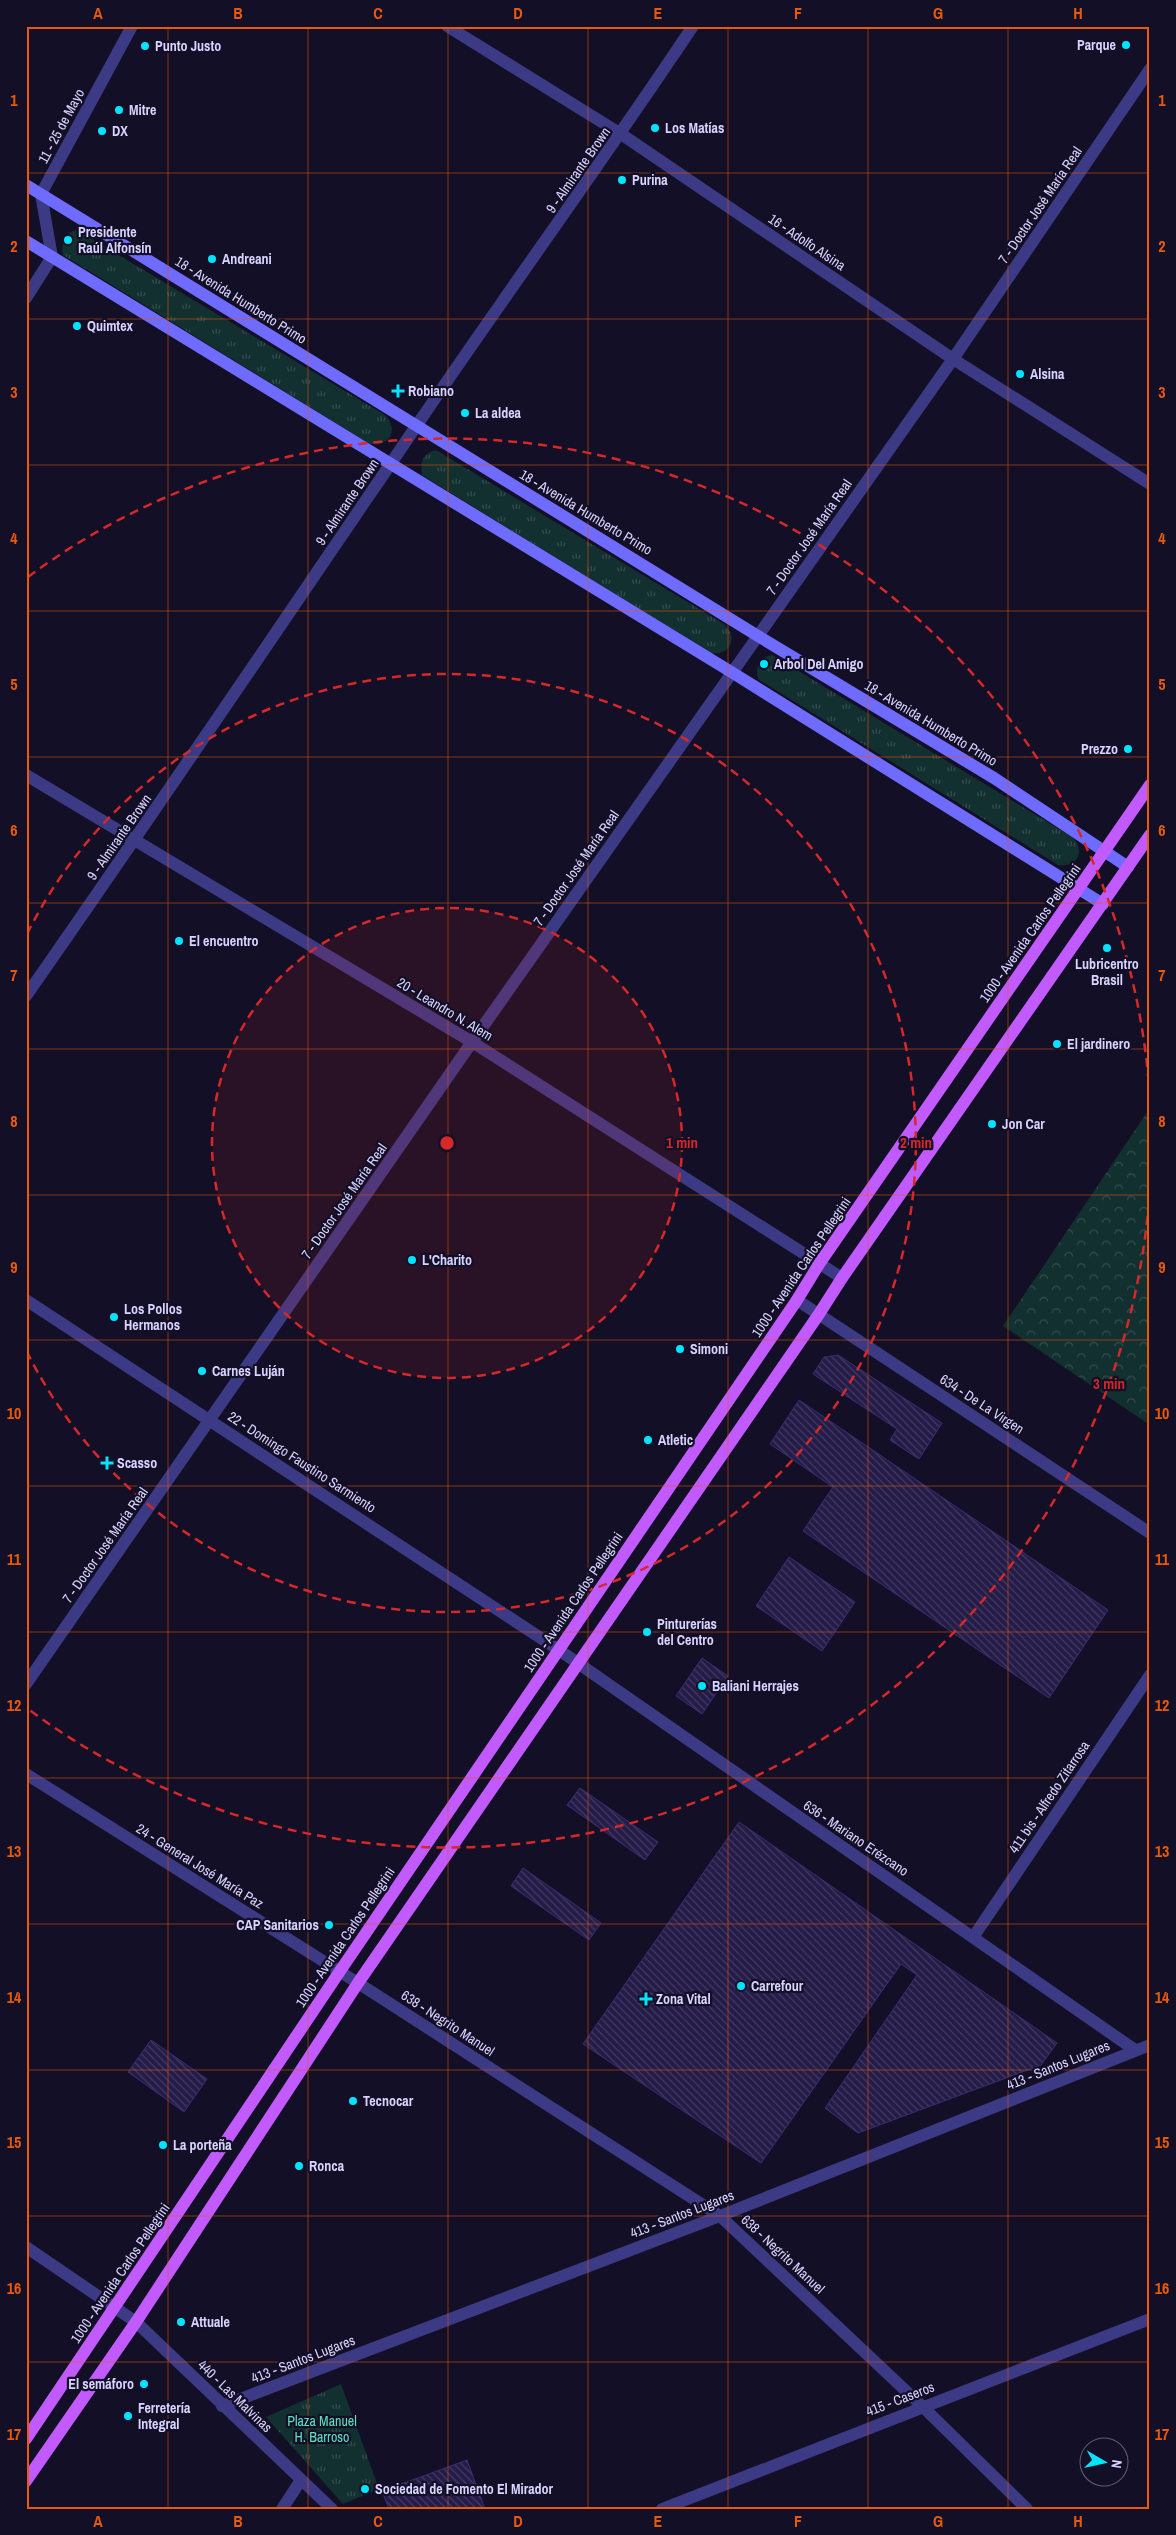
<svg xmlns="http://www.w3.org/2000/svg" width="1176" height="2535" font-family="'Archivo Narrow',sans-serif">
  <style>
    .forest { fill: url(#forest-crowns) }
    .park { fill: url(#park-tufts) }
    .building { fill: url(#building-back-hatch); stroke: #3b2d73 }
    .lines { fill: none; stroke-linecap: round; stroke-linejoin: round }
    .minor { stroke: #3d3a85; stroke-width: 12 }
    .tertiary { stroke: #3d3a85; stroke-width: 12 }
    .secondary { stroke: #6f6bff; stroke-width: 12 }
    .primary { stroke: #c25bff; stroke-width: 12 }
    .grid { fill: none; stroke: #e8590c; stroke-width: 1; stroke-opacity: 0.55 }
    .ring { fill: none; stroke: #d62828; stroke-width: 2.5; stroke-dasharray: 9 6 }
    .poi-dot { fill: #00e5ff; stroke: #130f26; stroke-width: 2 }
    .labels { text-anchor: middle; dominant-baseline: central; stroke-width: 4.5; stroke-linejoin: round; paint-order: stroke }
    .poi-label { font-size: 14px; font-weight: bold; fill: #d9d4ff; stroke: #130f26; text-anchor: start }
    .street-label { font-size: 14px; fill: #d9d4ff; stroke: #130f26 }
    .park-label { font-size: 14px; fill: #5fe0c0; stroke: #130f26 }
    .centre { fill: #d62828; stroke: #130f26; stroke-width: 2.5 }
    .ring-label { font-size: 15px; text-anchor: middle; font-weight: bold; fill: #d62828; stroke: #130f26; stroke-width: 4.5; stroke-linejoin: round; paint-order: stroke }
    .neatline { fill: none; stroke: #e8590c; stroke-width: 2 }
    .grid-label { font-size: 16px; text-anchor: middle; font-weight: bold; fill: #e8590c }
  </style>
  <defs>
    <pattern id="forest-crowns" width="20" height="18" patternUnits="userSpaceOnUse" patternTransform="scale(1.25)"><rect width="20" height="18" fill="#12302f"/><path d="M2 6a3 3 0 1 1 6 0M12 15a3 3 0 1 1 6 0" fill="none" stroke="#344d4e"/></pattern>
    <pattern id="park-tufts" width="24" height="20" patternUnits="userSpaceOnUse" patternTransform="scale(1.25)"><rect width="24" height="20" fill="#12302f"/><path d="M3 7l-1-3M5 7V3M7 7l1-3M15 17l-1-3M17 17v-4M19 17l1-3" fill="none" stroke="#344d4e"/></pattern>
    <pattern id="building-back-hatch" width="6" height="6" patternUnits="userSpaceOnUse" patternTransform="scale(1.25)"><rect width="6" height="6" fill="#241b47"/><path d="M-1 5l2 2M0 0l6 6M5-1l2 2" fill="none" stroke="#433b63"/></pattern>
  </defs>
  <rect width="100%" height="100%" fill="#130f26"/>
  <polygon class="forest" points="1150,1108 1150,1425 1003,1326"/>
  <g class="park">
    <path d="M 77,230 L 385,415 C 399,429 390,447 370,444 L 63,255 C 61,242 64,233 77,230 Z"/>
    <path d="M 436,450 L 724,624 C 739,638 730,656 710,653 L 422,475 C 420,462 422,454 436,450 Z"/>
    <path d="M 772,655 L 1072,837 C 1086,850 1078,868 1058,865 L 758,679 C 755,667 758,658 772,655 Z"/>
    <polygon points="341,2384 379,2489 343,2504 266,2417"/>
  </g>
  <g class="building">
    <polygon points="838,1355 942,1423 919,1459 890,1440 897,1429 813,1374 824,1357"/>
    <polygon points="799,1400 1108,1610 1049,1698 803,1531 833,1487 770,1444"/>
    <polygon points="789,1557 855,1602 822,1651 756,1606"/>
    <polygon points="702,1658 728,1676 702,1714 676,1696"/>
    <polygon points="580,1788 658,1842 645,1860 567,1805"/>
    <polygon points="739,1822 1057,2043 1041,2065 858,2133 825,2108 917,1975 901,1964 761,2163 583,2044"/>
    <polygon points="523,1868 601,1923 589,1940 511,1886"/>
    <polygon points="151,2040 207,2079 184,2112 128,2072"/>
    <polygon points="467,2460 485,2509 389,2509 382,2491"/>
  </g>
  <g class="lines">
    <g class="minor">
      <polyline points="26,298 52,257 41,194 132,26"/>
      <polyline points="26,775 472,1042 842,1278"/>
      <path d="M 26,996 C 158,807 287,616 417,425 C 508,291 603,161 693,26"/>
      <polyline points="26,1300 559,1650 1135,2050"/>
      <polyline points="797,1300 1150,1533"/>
      <polyline points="26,1684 472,1042 953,359 1150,69"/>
      <polyline points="26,1774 358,1983 720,2216 922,2406 1027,2509"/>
      <polyline points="974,1936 1150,1675"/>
      <polyline points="26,2247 136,2322 332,2509"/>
      <polyline points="222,2406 720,2216 1150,2045"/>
      <polyline points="282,2509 301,2480"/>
      <polyline points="662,2509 1150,2319"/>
    </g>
    <polyline class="tertiary" points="447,26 621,134 953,359 1150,484"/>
    <g class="secondary">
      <polyline points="26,185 758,636 994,778 1128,867"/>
      <polyline points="26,241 733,673 1103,904"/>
    </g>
    <g class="primary">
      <polyline points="26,2439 340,1971 797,1300 819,1264 1150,785"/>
      <polyline points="26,2481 136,2322 358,1983 819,1314 842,1278 1150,835"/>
    </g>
  </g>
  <path class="grid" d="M 168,26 L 168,2509M 308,26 L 308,2509M 448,26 L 448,2509M 588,26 L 588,2509M 728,26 L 728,2509M 868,26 L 868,2509M 1008,26 L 1008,2509M 26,173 L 1150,173M 26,319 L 1150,319M 26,465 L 1150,465M 26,611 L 1150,611M 26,757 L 1150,757M 26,903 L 1150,903M 26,1049 L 1150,1049M 26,1195 L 1150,1195M 26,1340 L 1150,1340M 26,1486 L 1150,1486M 26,1632 L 1150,1632M 26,1778 L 1150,1778M 26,1924 L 1150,1924M 26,2070 L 1150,2070M 26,2216 L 1150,2216M 26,2362 L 1150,2362"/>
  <circle cx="447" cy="1143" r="235" fill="#d62828" fill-opacity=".12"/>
  <g class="ring">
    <circle cx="447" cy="1143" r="235"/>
    <path d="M27 934A469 469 0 1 1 27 1352"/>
    <path d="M1150 1186A704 704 0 0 1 28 1709M28 577A704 704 0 0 1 1150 1100"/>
  </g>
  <g class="poi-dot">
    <circle cx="1126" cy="45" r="5"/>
    <circle cx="145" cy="46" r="5"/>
    <circle cx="119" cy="110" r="5"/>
    <circle cx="655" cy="128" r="5"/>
    <circle cx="102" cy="131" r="5"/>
    <circle cx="622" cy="180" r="5"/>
    <circle cx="68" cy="240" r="5"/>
    <circle cx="212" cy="259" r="5"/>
    <circle cx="77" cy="326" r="5"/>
    <circle cx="1020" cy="374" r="5"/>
    <path d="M395.5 383.5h5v5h5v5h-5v5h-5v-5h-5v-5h5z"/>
    <circle cx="465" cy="413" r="5"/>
    <circle cx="764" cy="664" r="5"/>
    <circle cx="1128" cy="749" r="5"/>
    <circle cx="179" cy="941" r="5"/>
    <circle cx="1107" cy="948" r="5"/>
    <circle cx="1057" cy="1044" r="5"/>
    <circle cx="992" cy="1124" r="5"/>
    <circle cx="412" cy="1260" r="5"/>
    <circle cx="114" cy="1317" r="5"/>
    <circle cx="680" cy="1349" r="5"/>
    <circle cx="202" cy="1371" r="5"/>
    <circle cx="648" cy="1440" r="5"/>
    <path d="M104.5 1455.5h5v5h5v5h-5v5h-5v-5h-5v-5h5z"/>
    <circle cx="647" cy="1632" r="5"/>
    <circle cx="702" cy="1686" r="5"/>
    <circle cx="329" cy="1925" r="5"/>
    <circle cx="741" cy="1986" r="5"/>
    <path d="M643.5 1991.5h5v5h5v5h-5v5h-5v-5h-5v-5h5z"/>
    <circle cx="353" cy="2101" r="5"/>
    <circle cx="163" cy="2145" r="5"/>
    <circle cx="299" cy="2166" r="5"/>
    <circle cx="181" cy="2322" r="5"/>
    <circle cx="144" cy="2384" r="5"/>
    <circle cx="128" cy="2416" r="5"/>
    <circle cx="365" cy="2489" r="5"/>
  </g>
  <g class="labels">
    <g class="poi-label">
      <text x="1116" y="45" text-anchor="end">Parque</text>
      <text x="155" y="46">Punto Justo</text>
      <text x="129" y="110">Mitre</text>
      <text x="665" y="128">Los Matías</text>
      <text x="112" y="131">DX</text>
      <text x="632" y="180">Purina</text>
      <text x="78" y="232">Presidente<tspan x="78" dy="16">Raúl Alfonsín</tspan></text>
      <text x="222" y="259">Andreani</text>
      <text x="87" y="326">Quimtex</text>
      <text x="1030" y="374">Alsina</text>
      <text x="408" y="391">Robiano</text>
      <text x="475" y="413">La aldea</text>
      <text x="774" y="664">Arbol Del Amigo</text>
      <text x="1118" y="749" text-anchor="end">Prezzo</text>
      <text x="189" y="941">El encuentro</text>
      <text x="1107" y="964" text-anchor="middle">Lubricentro<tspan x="1107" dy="16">Brasil</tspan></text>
      <text x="1067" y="1044">El jardinero</text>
      <text x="1002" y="1124">Jon Car</text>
      <text x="422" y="1260">L'Charito</text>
      <text x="124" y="1309">Los Pollos<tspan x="124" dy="16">Hermanos</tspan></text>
      <text x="690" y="1349">Simoni</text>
      <text x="212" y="1371">Carnes Luján</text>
      <text x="658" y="1440">Atletic</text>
      <text x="117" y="1463">Scasso</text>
      <text x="657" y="1624">Pinturerías<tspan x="657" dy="16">del Centro</tspan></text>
      <text x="712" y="1686">Baliani Herrajes</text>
      <text x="319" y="1925" text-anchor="end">CAP Sanitarios</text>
      <text x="751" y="1986">Carrefour</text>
      <text x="656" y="1999">Zona Vital</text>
      <text x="363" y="2101">Tecnocar</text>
      <text x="173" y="2145">La porteña</text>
      <text x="309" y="2166">Ronca</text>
      <text x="191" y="2322">Attuale</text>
      <text x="134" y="2384" text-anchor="end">El semáforo</text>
      <text x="138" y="2408">Ferretería<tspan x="138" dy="16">Integral</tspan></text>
      <text x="375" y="2489">Sociedad de Fomento El Mirador</text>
    </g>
    <g class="street-label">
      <text transform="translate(61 126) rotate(-62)">11 - 25 de Mayo</text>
      <text transform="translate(578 170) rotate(-55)">9 - Almirante Brown</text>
      <text transform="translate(1040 205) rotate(-56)">7 - Doctor José María Real</text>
      <text transform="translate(807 242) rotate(34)">16 - Adolfo Alsina</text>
      <text transform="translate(241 300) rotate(32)">18 - Avenida Humberto Primo</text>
      <text transform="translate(347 502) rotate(-56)">9 - Almirante Brown</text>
      <text transform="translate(586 512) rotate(31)">18 - Avenida Humberto Primo</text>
      <text transform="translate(809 537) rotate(-55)">7 - Doctor José María Real</text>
      <text transform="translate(931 723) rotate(31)">18 - Avenida Humberto Primo</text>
      <text transform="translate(119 837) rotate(-55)">9 - Almirante Brown</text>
      <text transform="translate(576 868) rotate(-55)">7 - Doctor José María Real</text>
      <text transform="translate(1030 933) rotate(-55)">1000 - Avenida Carlos Pellegrini</text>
      <text transform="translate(445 1009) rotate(31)">20 - Leandro N. Alem</text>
      <text transform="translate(344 1201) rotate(-55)">7 - Doctor José María Real</text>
      <text transform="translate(801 1267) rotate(-56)">1000 - Avenida Carlos Pellegrini</text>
      <text transform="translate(982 1404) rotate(33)">634 - De La Virgen</text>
      <text transform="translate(302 1462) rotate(33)">22 - Domingo Faustino Sarmiento</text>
      <text transform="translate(105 1545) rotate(-55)">7 - Doctor José María Real</text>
      <text transform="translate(573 1602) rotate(-56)">1000 - Avenida Carlos Pellegrini</text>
      <text transform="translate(1049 1797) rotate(-56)">411 bis - Alfredo Zitarrosa</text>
      <text transform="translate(856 1838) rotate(34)">636 - Mariano Erézcano</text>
      <text transform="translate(200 1866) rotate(32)">24 - General José María Paz</text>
      <text transform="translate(345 1937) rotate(-56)">1000 - Avenida Carlos Pellegrini</text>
      <text transform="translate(448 2023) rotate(33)">638 - Negrito Manuel</text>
      <text transform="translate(1058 2065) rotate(-22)">413 - Santos Lugares</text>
      <text transform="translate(682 2214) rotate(-21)">413 - Santos Lugares</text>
      <text transform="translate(783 2254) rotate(43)">638 - Negrito Manuel</text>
      <text transform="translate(120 2273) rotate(-56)">1000 - Avenida Carlos Pellegrini</text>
      <text transform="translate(303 2359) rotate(-21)">413 - Santos Lugares</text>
      <text transform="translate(235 2396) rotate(44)">440 - Las Malvinas</text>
      <text transform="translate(900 2399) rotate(-21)">415 - Caseros</text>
    </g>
    <g class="park-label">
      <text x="322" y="2421">Plaza Manuel<tspan x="322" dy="16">H. Barroso</tspan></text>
    </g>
  </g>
  <circle cx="447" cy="1143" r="8" class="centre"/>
  <g class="ring-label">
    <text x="682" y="1148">1 min</text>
    <text x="916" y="1148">2 min</text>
    <text x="1109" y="1389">3 min</text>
  </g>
  <rect width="1176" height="2535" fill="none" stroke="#130f26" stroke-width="55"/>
  <g transform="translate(1104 2462) rotate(99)"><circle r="24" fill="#130f26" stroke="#625e7d"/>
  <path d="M0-4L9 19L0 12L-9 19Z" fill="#00e5ff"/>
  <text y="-8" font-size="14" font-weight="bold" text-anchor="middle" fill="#d9d4ff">N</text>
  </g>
  <rect x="28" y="28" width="1120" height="2480" class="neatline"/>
  <g class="grid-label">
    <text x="98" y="19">A</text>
    <text x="238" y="19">B</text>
    <text x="378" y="19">C</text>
    <text x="518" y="19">D</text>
    <text x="658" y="19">E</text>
    <text x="798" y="19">F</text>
    <text x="938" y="19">G</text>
    <text x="1078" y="19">H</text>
    <text x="14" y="106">1</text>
    <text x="1162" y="106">1</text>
    <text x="14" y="252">2</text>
    <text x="1162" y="252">2</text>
    <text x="14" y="398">3</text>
    <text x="1162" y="398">3</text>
    <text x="14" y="544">4</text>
    <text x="1162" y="544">4</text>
    <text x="14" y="690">5</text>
    <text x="1162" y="690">5</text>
    <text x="14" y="836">6</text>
    <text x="1162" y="836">6</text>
    <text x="14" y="981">7</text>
    <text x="1162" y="981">7</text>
    <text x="14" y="1127">8</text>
    <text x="1162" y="1127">8</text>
    <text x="14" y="1273">9</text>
    <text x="1162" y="1273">9</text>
    <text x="14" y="1419">10</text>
    <text x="1162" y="1419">10</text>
    <text x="14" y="1565">11</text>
    <text x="1162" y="1565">11</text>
    <text x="14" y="1711">12</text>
    <text x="1162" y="1711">12</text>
    <text x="14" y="1857">13</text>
    <text x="1162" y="1857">13</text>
    <text x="14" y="2003">14</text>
    <text x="1162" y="2003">14</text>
    <text x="14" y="2148">15</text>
    <text x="1162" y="2148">15</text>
    <text x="14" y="2294">16</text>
    <text x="1162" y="2294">16</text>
    <text x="14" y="2440">17</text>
    <text x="1162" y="2440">17</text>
    <text x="98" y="2527">A</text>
    <text x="238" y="2527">B</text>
    <text x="378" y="2527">C</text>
    <text x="518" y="2527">D</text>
    <text x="658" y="2527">E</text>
    <text x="798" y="2527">F</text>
    <text x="938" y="2527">G</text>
    <text x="1078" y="2527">H</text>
  </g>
</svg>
